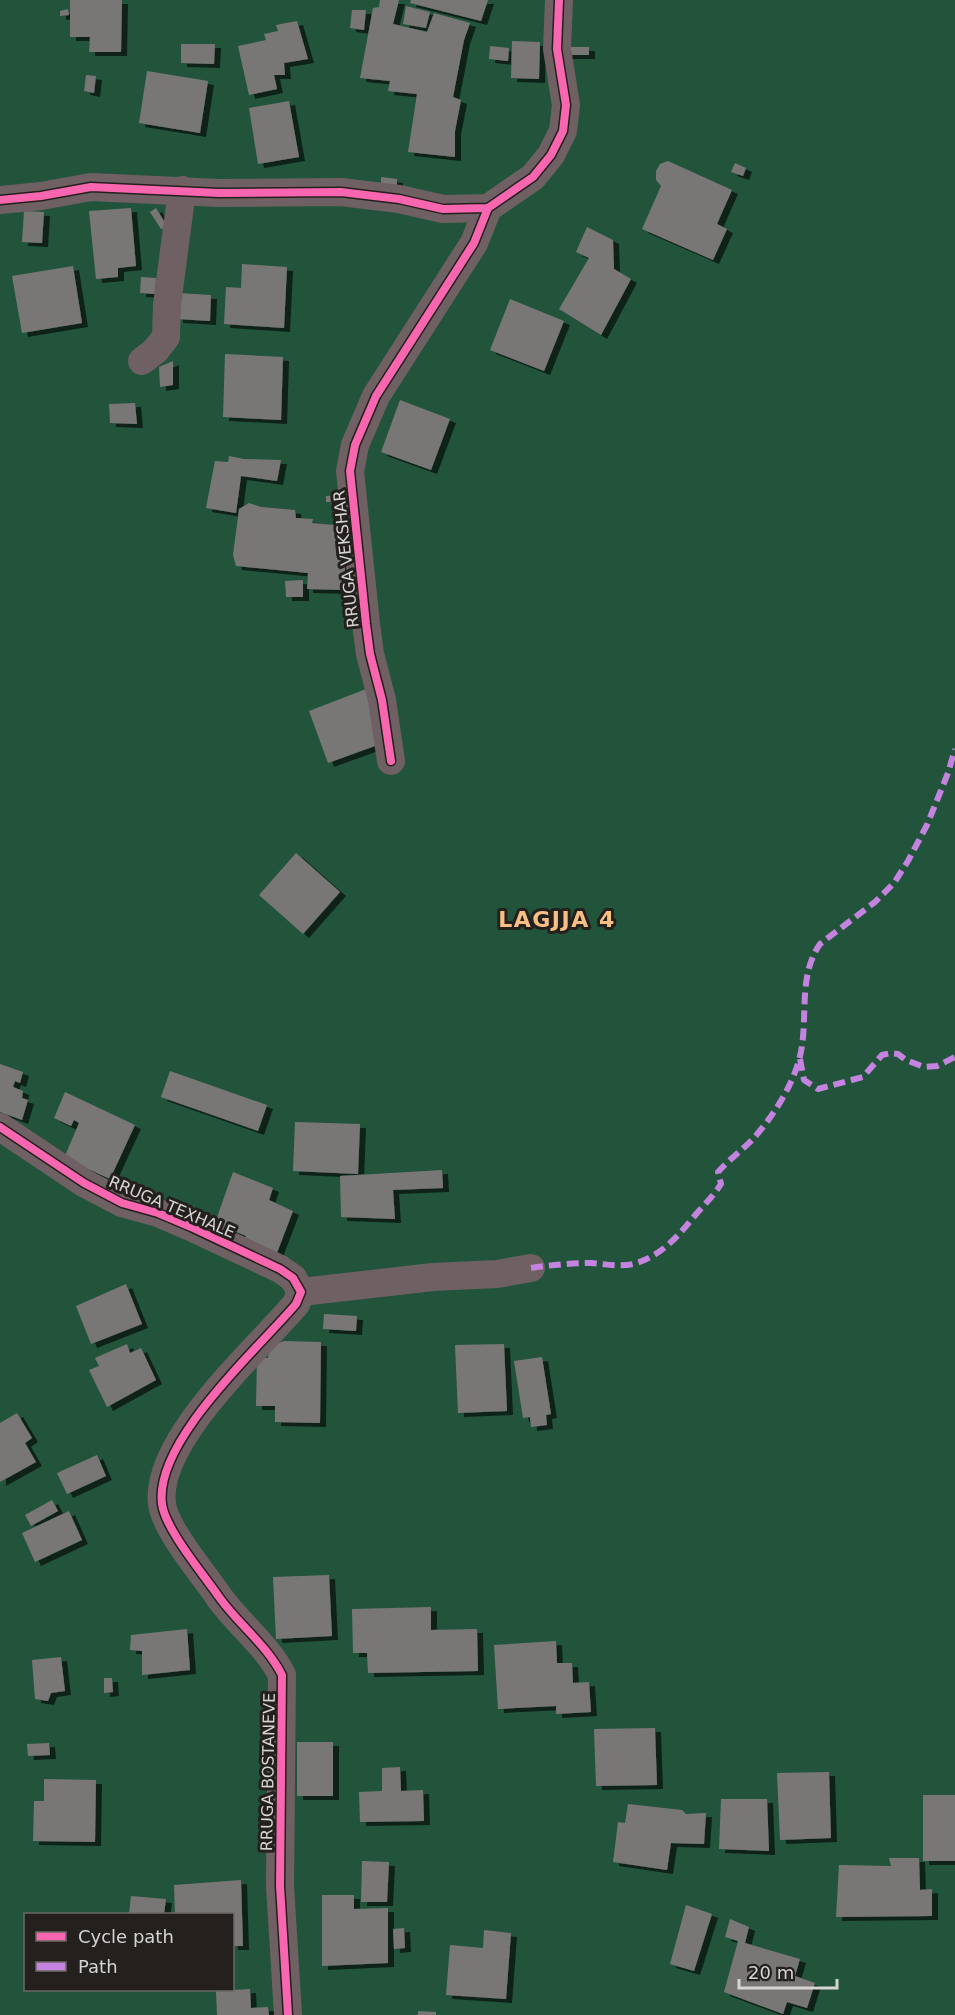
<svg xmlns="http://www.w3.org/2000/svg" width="955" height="2015" font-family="'DejaVu Sans',sans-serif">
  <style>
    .green { fill: #22543b; fill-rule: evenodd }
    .building { fill: #797776; filter: url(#shadow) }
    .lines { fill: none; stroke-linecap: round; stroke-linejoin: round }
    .street { stroke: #6f6063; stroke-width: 28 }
    .quiet { stroke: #c483df; stroke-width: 6; stroke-dasharray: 12 6; stroke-linecap: butt }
    .cycleway-casing { stroke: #24201e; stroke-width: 11 }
    .cycleway { stroke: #f766af; stroke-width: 8 }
    .labels { text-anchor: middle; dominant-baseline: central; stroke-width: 6; stroke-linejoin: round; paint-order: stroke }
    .street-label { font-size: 16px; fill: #d6d4d2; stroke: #24201e }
    .district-label { font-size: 22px; font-weight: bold; letter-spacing: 1.5px; fill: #f8bf84; stroke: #24201e }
  </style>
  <defs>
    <filter id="shadow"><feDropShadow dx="6" dy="4" stdDeviation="0" flood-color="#0009"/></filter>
  </defs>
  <rect width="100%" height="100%" fill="#2d2a29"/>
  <path class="green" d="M 0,0 L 955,0 L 955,2015 L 0,2015 ZM 26,1914 L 232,1914 L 232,1990 L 26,1990 Z"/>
  <g class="building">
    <polygon points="70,0 122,0 121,52 89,52 90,37 70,37"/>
    <polygon points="380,0 399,0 393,24 427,32 434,13 470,23 464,40 453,97 461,100 455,131 455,157 408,152 417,94 388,91 390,81 360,78 373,8 379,7"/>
    <polygon points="411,0 488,0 481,21 410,3"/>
    <polygon points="406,6 430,12 426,28 403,24"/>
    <polygon points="68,9 69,15 60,16 60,11"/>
    <polygon points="352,10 366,10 364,30 350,28"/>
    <polygon points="297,21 308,59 284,63 285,75 274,75 277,89 249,95 238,46 266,40 264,34 278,31 276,25"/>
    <polygon points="512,41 540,42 539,79 511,78"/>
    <polygon points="181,44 215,44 214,64 181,63"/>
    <polygon points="490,46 509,48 508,61 489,59"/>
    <rect x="565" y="47" width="24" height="8"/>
    <polygon points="147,71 208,81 200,133 139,123"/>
    <polygon points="86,75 96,76 94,93 84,91"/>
    <polygon points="289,101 299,157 258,164 249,108"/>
    <polygon points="668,161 732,190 717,224 727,229 713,260 642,229 661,186 656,180 656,171 660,164"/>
    <polygon points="735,163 746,168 743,176 731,172"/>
    <polygon points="381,177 397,179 397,186 381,184"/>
    <polygon points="131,208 136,266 118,268 118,277 96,279 89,211"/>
    <polygon points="156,208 167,226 161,229 150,212"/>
    <polygon points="24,211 44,212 42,243 22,242"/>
    <polygon points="587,227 613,240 614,269 631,279 601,335 559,309 589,258 576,252"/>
    <polygon points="242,264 287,267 284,328 224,324 226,287 241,288"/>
    <polygon points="73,266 82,323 22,333 12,276"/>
    <polygon points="141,277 156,278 155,294 140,293"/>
    <polygon points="178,293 211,295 210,321 177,319"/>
    <polygon points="510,299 564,321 544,371 490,350"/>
    <polygon points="225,354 283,357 281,420 223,417"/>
    <polygon points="173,361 173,385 160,387 159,367"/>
    <polygon points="400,400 450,419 431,470 381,452"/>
    <polygon points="135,403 137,424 110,423 109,404"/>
    <polygon points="229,456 244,459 281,460 277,481 241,476 236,513 206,508 215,461 228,462"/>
    <polygon points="338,495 339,502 326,502 326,496"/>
    <polygon points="249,503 261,507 295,510 296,518 313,519 312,523 345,526 345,590 307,589 308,573 236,566 233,555 239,509"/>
    <polygon points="303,580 303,597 286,597 285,581"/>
    <polygon points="366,689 386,742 328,763 309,711"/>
    <polygon points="296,853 340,892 303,934 259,895"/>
    <polygon points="0,1064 23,1072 20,1083 15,1081 13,1087 23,1091 22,1098 28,1100 22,1120 0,1112"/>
    <polygon points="170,1071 267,1105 258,1131 161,1097"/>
    <polygon points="65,1092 135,1125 110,1179 64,1158 79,1123 74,1120 71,1126 54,1118"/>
    <polygon points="295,1122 360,1124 358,1174 293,1171"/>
    <polygon points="442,1170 443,1188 393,1190 395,1219 341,1217 340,1176"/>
    <polygon points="233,1172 273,1188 269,1200 293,1211 275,1258 243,1243 246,1236 215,1223"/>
    <polygon points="126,1284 142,1324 91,1344 76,1306"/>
    <polygon points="324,1314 357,1316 356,1331 323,1329"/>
    <polygon points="284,1341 321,1342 320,1423 275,1422 275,1406 256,1406 257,1358 268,1358 269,1350 278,1343"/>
    <polygon points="127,1344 130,1353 141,1348 156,1380 107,1407 89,1370 99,1366 95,1358"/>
    <polygon points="504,1344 507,1411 458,1413 455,1345"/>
    <polygon points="542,1357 551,1414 546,1415 547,1425 531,1427 530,1417 523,1418 514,1361"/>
    <polygon points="17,1413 32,1438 25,1443 36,1462 0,1482 0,1423"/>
    <polygon points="97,1455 106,1476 67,1494 57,1473"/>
    <polygon points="52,1500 58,1511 31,1526 25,1515"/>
    <polygon points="69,1511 82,1540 35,1562 22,1533"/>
    <polygon points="329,1575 332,1636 276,1639 273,1577"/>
    <polygon points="431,1607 431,1630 477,1629 478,1671 368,1673 367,1653 353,1653 352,1609"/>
    <polygon points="187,1629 190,1670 142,1675 142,1651 130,1650 131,1635"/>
    <polygon points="556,1641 557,1663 572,1663 573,1683 589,1682 591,1712 556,1714 556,1706 498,1709 494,1645"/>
    <polygon points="61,1657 65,1691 51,1693 48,1701 35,1699 32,1660"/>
    <polygon points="104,1678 112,1678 113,1692 104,1693"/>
    <polygon points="655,1728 657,1785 596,1786 594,1729"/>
    <rect x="297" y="1742" width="36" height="54"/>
    <polygon points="49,1743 50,1755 28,1756 27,1744"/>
    <polygon points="400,1767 401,1791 423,1790 424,1821 360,1822 359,1792 382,1791 382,1768"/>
    <polygon points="829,1772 831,1838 780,1840 777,1773"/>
    <polygon points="44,1779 96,1780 95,1842 33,1841 34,1801 44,1801"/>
    <rect x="923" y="1795" width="32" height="66"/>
    <polygon points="721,1799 767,1799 769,1851 719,1849"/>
    <polygon points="628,1804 682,1810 686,1814 706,1813 704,1844 671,1843 667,1870 613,1862 618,1822 625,1823"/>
    <polygon points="889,1858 919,1858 920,1890 932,1889 932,1916 836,1917 839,1865 891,1866"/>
    <polygon points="362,1861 389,1862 387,1902 361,1902"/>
    <polygon points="241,1880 243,1946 232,1946 232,1914 175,1914 174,1885"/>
    <polygon points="322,1895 354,1895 354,1909 388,1908 388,1963 322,1966"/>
    <polygon points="131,1896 166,1899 164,1914 129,1914"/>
    <polygon points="686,1905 712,1914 694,1971 670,1964"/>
    <polygon points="730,1919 749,1927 745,1943 800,1959 795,1976 815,1983 807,2008 787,2002 783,2014 724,1992 738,1941 725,1937"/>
    <polygon points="404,1928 405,1948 394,1949 393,1929"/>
    <polygon points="484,1930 511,1933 506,1999 446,1995 450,1945 483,1948"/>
    <polygon points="250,1989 251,2008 268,2007 269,2015 217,2015 216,1991"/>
    <polygon points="418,2011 436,2012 436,2015 418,2015"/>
  </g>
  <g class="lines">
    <g class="street">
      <polyline points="0,200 41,196 91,187 219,193 341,192 399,199 443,209 488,208 533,177 551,155 563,131 566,105 557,49 559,0"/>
      <polyline points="142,361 155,351 166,337 167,305 182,190"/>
      <polyline points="391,761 382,700 370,654 366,624 350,471 355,445 376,396 474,243 488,208"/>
      <polyline points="0,1127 84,1183 122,1203 158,1213 191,1227 280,1269 293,1278 301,1292"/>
      <polyline points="301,1292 433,1277 497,1274 531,1268"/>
      <path d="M 288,2015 L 280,1886 L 282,1675 C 266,1644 239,1625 219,1597 C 204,1575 165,1529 162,1504 C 154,1441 257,1350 296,1304 L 301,1292"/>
    </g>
    <g class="quiet">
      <polyline points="800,1059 804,1080 818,1089 863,1077 882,1055 891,1053 898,1054 906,1060 924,1067 937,1066 955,1057"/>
      <path d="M 531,1268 C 551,1265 571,1263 591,1263 C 605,1264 619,1267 633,1264 C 662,1256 679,1235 697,1213 C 706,1203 714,1195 721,1184 L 718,1172 C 729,1160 741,1151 752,1140 C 772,1118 793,1086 800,1056 C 809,1019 797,977 820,944 L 875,902 L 894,883 L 908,861 L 927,825 L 948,773 L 955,749"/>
    </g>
    <g class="cycleway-casing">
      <g id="cycleway">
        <polyline points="0,200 41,196 91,187 219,193 341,192 399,199 443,209 488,208 533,177 551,155 563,131 566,105 557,49 559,0"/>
        <polyline points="391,761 382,700 370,654 366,624 350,471 355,445 376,396 474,243 488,208"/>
        <path d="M 0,1127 L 84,1183 L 122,1203 L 158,1213 L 191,1227 L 280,1269 L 293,1278 L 301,1292 L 296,1304 C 257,1350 154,1441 162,1504 C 165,1529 204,1575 219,1597 C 239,1625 266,1644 282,1675 L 280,1886 L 288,2015"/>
      </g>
    </g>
    <use href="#cycleway" class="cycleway"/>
  </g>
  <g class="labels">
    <g class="street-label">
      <text transform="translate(346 559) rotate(-96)">RRUGA VEKSHAR</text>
      <text transform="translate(172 1207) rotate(23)">RRUGA TEXHALE</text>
      <text transform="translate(268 1772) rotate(-89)">RRUGA BOSTANEVE</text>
    </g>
    <g class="district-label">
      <text x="557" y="919">LAGJJA 4</text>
    </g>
  </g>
  <rect x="24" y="1913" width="210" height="78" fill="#24201e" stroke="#6b6866" stroke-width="1.5"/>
  <rect x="36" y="1932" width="30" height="9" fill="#f766af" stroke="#6b6866" stroke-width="1.5"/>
  <text x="78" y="1943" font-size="18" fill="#d6d4d2">Cycle path</text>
  <rect x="36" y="1962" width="30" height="9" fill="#c483df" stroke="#6b6866" stroke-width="1.5"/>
  <text x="78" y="1973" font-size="18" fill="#d6d4d2">Path</text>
  <path d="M739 1979v9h98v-9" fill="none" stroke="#d6d4d2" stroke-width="3"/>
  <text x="748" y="1979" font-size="18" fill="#d6d4d2" stroke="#24201e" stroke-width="4.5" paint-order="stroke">20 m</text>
</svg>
